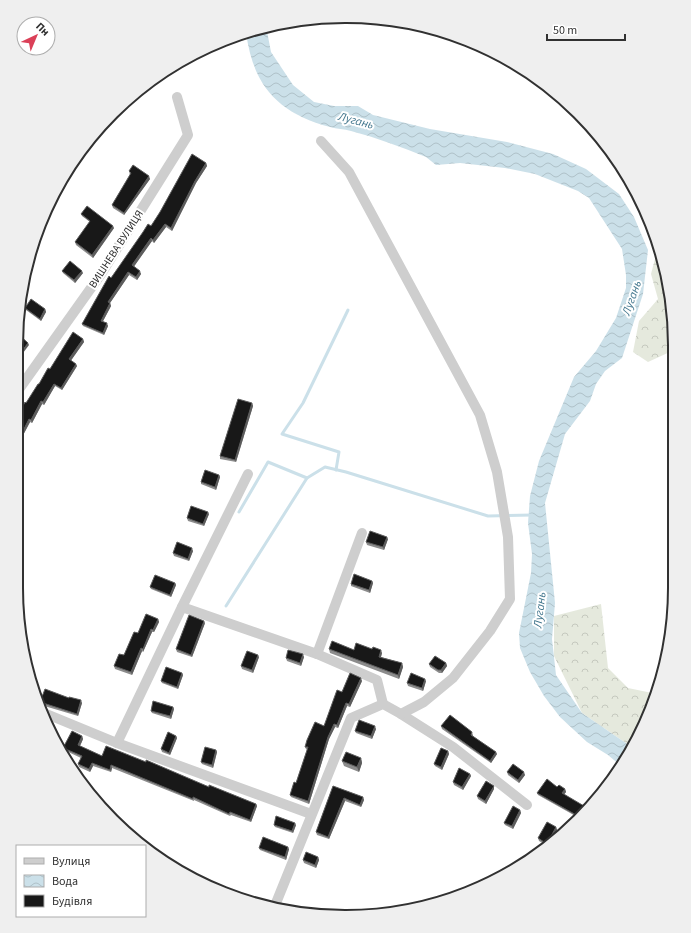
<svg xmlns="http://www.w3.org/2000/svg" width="691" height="933" font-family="'Source Sans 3',sans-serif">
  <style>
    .forest { fill: url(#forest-crowns) }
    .water { fill: url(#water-waves) }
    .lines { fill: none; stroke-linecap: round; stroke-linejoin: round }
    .stream { stroke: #cbe0e9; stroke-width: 3 }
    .minor { stroke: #cecece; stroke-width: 10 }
    .wall { fill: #8c8c8c }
    .shaded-wall { fill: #5d5d5d }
    .building { fill: #181818; stroke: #5d5d5d }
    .labels { text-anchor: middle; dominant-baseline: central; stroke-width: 4; stroke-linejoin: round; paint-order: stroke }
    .street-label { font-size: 11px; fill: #313131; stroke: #fff }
    .water-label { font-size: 12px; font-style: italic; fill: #43778e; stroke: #fff }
    .rim { fill: none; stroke: #313131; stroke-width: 2 }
  </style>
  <defs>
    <pattern id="forest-crowns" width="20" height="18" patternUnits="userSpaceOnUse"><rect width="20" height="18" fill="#e5e9dd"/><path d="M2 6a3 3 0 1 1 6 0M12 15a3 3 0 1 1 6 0" fill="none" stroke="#c5c8be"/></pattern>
    <pattern id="water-waves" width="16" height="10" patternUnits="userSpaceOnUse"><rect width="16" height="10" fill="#cbe0e9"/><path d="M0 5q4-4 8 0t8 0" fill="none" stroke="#afc1c8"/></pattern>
  </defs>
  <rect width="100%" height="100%" fill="#fff"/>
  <g class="forest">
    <polygon points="654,235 672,302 672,351 648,362 633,352 639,321 658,299 651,274 656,255"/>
    <polygon points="601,604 608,668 628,688 657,694 633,748 582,713 554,656 554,616"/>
  </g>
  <path class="water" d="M 266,26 L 271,52 L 293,85 L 314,102 L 334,106 L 358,106 L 373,115 L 430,129 L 507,142 L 553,154 L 586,169 L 619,194 L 634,217 L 648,250 L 643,294 L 622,358 L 605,371 L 596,384 L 590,401 L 565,434 L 545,503 L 555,603 L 552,639 L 556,675 L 582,713 L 633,748 L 621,766 L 608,755 L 587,742 L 560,717 L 544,696 L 530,672 L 520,648 L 519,633 L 531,573 L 532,554 L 528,523 L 530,496 L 539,461 L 574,377 L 596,351 L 616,318 L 626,288 L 626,275 L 622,249 L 589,198 L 578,191 L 535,174 L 505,168 L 460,163 L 436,165 L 426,157 C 402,147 377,138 351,131 C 344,129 337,129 330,127 C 278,113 253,86 246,32 Z"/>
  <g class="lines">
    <g class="stream">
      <polyline points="336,470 339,452 282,434 303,403 348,310"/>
      <polyline points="239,512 268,462 307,478"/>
      <polyline points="226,606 307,478 325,467 346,472 488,516 532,515"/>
    </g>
    <g class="minor">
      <polyline points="17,392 101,274 188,135 177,97"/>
      <polyline points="182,607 317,654 377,680 383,704"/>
      <polyline points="317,654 362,533"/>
      <polyline points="44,713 117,743 311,814"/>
      <polyline points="401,714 453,747 527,805"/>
      <polyline points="117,743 182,607 248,474"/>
      <polyline points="274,908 351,718 383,704 401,714 424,702 453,678 490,631 510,599 508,537 497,472 480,415 349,172 321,141"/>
    </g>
  </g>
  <g class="wall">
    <polygon points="206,163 207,166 196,183 172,231 166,227 154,243 152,241 134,266 141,274 137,280 129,275 110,303 111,306 103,321 108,326 104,335 83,326 82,324 111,278 151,226"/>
    <polygon points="129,171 150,179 124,215 113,208 112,205 130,175"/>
    <polygon points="81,214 114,228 93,258 76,245 75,242 90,222 82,216"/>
    <polygon points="62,271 83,273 75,283 63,273"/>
    <polygon points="25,308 45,309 46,312 41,321 26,310"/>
    <polygon points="83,339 84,342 71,360 77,366 62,390 55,386 44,405 42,404 32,423 30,422 21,439 19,438 16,443 16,419 26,403 50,369"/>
    <polygon points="252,403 253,406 236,462 220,459 220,456"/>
    <polygon points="219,475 220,477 216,490 201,484 201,482"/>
    <polygon points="209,514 204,526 188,521 187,518"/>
    <polygon points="388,539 384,550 367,545 366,542"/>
    <polygon points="193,551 189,561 174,556 173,553"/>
    <polygon points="372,581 373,583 370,593 351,586 351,584"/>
    <polygon points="175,583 176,585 171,597 151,589 150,587"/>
    <polygon points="158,619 159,622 154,632 152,632 143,652 142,651 132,675 115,669 114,666 124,655 138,633"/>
    <polygon points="205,623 192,657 177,652 176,649"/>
    <polygon points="329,649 382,653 381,657 402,663 403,667 399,679 330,653"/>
    <polygon points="259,657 253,673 242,669 241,666"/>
    <polygon points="304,657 301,666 287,661 286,658"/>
    <polygon points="446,663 447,666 442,673 439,673 430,667 429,664"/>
    <polygon points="182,673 183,675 178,689 162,683 161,681"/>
    <polygon points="362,681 350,707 347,706 338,728 335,727 329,739 309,804 291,797 290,795 296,783 308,750 306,749 305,747 324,726 342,692"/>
    <polygon points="426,681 423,691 408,686 407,683"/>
    <polygon points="40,702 82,703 78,716 41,705"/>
    <polygon points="173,707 174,709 171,719 152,713 151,711"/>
    <polygon points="441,726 472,732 473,735 473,736 497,754 491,763 442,729"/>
    <polygon points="376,729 372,739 356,733 355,731"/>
    <polygon points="82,736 83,739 80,746 102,756 209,787 256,804 257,806 251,822 231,815 230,816 194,800 194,801 112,768 111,772 93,766 90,772 79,767 78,764 81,758 64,750 63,748"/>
    <polygon points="176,736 177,738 170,755 162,752 161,749"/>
    <polygon points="216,750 217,752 213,768 202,764 201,762"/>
    <polygon points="448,751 449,754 442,770 435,766 434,764"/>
    <polygon points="361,758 362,763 359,772 344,766 342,761"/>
    <polygon points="507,772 525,775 519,783 508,775"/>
    <polygon points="470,774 471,776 463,790 454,785 453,782"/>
    <polygon points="333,786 363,797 364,800 361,807 345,801 329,839 317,835 316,832"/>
    <polygon points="494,786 494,789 486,804 478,799 477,796"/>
    <polygon points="557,787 565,789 566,792 564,794 585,809 579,818 538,795 537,793"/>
    <polygon points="520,810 521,813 513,829 505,825 504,823"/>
    <polygon points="274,825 296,825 293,833 275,827"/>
    <polygon points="556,827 557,830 548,846 539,841 538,838"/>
    <polygon points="259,848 289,849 286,860 260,850"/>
    <polygon points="318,857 319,860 316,868 304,863 303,860"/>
  </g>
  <g class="shaded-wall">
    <polygon points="206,163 207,166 196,183 172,231 171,228 195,181"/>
    <polygon points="149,176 150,179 124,215 124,213"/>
    <polygon points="165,224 166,227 154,243 153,240"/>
    <polygon points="113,226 114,228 93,258 92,255"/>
    <polygon points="151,238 152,241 133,268 132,265"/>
    <polygon points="82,271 83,273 75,283 74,280"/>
    <polygon points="140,271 141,274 137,280 136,277"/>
    <polygon points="128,272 129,275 110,303 111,306 102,323 101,321 108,302"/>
    <polygon points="45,309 46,312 41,321 40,319"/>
    <polygon points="107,323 108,326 104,335 103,333"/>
    <polygon points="83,339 84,342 70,362 69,359"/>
    <polygon points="28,343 29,345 17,361 17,358"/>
    <polygon points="76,364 77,366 62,390 61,388"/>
    <polygon points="54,384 55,386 44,405 43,402"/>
    <polygon points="41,401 42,404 32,423 31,420"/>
    <polygon points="252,403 253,406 236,462 235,460"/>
    <polygon points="29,419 30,422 21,439 20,437"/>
    <polygon points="18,436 19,438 16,443 16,439"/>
    <polygon points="219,475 220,477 216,490 215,487"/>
    <polygon points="208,512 209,514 204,526 203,524"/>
    <polygon points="387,537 388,539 384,550 383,547"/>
    <polygon points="192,548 193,551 189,561 188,559"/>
    <polygon points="372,581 373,583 370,593 369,590"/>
    <polygon points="175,583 176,585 171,597 170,595"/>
    <polygon points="158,619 159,622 154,632 153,630"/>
    <polygon points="204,621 205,623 192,657 191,655"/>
    <polygon points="151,629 152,632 143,652 143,649"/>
    <polygon points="141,648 142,651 132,675 131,672"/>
    <polygon points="381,650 382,653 380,660 379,657"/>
    <polygon points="303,654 304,657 301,666 300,663"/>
    <polygon points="258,655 259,657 253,673 252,670"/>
    <polygon points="402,663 403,667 399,679 398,675"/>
    <polygon points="446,663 447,666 442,673 441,670"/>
    <polygon points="182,673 183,675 178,689 177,687"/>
    <polygon points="361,678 362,681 350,707 349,704"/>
    <polygon points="425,679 426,681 423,691 422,688"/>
    <polygon points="81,700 82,703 78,716 77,714"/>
    <polygon points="346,703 347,706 338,728 337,725"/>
    <polygon points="173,707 174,709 171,719 170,716"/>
    <polygon points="334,724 335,727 329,739 309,804 308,801 328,737"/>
    <polygon points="53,725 54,727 52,732 51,729"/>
    <polygon points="375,726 376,729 372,739 371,736"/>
    <polygon points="82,736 83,739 79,748 78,745"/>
    <polygon points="176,736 177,738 170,755 169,753"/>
    <polygon points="216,750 217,752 213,768 212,765"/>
    <polygon points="448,751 449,754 442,770 441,767"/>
    <polygon points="496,752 497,754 491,763 490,761"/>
    <polygon points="361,758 362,763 359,772 357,767"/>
    <polygon points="92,763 93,766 90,772 89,769"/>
    <polygon points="111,765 112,768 111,772 110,770"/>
    <polygon points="524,772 525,775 519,783 518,780"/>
    <polygon points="470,774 471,776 463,790 462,787"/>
    <polygon points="494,786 494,789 486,804 485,801"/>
    <polygon points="565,789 566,792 563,796 562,793"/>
    <polygon points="363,797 364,800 361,807 360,805"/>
    <polygon points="344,798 345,801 329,839 328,837"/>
    <polygon points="256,804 257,806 251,822 250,820"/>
    <polygon points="584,806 585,809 579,818 578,816"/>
    <polygon points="520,810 521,813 513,829 512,826"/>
    <polygon points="295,823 296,825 293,833 292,831"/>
    <polygon points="556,827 557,830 548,846 547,844"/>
    <polygon points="288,847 289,849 286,860 285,857"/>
    <polygon points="318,857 319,860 316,868 315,865"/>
  </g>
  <g class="building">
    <polygon points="192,154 206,163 195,181 171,228 165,224 153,240 151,238 132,265 140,271 136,277 128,272 108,302 110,303 101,321 107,323 103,333 82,324 109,276 111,278 143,232 148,224 151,226 160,212"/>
    <polygon points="133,165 149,176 124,213 112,205 131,173 129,171"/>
    <polygon points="87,206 113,226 92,255 75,242 90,221 81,214"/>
    <polygon points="70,261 82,271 74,280 62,271"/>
    <polygon points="31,299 45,309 40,319 25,308"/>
    <polygon points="73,332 83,339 69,359 76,364 61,388 54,384 43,402 41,401 31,420 29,419 20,437 18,436 16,439 16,419 25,402 26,403 38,384 39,384 48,368 50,369"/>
    <polygon points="17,333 28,343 17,358"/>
    <polygon points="238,399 252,403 235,460 220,456"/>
    <polygon points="205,470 219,475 215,487 201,482"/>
    <polygon points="191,506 208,512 203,524 187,518"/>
    <polygon points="370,531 387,537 383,547 366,542"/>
    <polygon points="177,542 192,548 188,559 173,553"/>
    <polygon points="354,574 372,581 369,590 351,584"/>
    <polygon points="155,575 175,583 170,595 150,587"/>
    <polygon points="146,614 158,619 153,630 151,629 143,649 141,648 131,672 114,666 119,654 124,655 134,632 138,633"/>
    <polygon points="189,615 204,621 191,655 176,649"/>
    <polygon points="332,641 354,650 356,643 372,649 373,647 381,650 379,657 402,663 398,675 329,649"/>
    <polygon points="288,650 303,654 300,663 286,658"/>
    <polygon points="247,651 258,655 252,670 241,666"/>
    <polygon points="435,656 446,663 441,670 438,670 429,664"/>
    <polygon points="166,667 182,673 177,687 161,681"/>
    <polygon points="350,673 361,678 349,704 346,703 337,725 334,724 328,737 308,801 290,795 294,782 296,783 308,747 305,747 307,740 315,722 324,726 337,690 342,692"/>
    <polygon points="411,673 425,679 422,688 407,683"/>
    <polygon points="45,689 69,698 69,697 81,700 77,714 40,702"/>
    <polygon points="153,701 173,707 170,716 151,711"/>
    <polygon points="450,715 472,732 471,735 496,752 490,761 441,726"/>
    <polygon points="359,720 375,726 371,736 355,731"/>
    <polygon points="48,722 53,725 51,729"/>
    <polygon points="72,731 82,736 78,745 102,756 106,746 146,762 146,760 209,787 209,785 256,804 250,820 230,812 229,814 193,797 193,799 111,765 110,770 92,763 89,769 78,764 82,756 63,748"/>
    <polygon points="168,732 176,736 169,753 161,749"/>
    <polygon points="205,747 216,750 212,765 201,762"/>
    <polygon points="441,748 448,751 441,767 434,764"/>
    <polygon points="346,752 361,758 357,767 342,761"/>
    <polygon points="513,764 524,772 518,780 507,772"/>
    <polygon points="459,768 470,774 462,787 453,782"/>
    <polygon points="547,779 557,787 559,785 565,789 562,793 584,806 578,816 537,793"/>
    <polygon points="486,781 494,786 485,801 477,796"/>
    <polygon points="333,786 363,797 360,805 344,798 328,837 316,832"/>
    <polygon points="513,806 520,810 512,826 504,823"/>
    <polygon points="276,816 295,823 292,831 274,825"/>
    <polygon points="547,822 556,827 547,844 538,838"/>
    <polygon points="263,837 288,847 285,857 259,848"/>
    <polygon points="306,852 318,857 315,865 303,860"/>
  </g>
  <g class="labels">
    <g class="street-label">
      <text transform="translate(116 249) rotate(-57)">ВИШНЕВА ВУЛИЦЯ</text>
    </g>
    <g class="water-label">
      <text transform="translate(356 121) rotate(15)">Лугань</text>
      <text transform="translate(632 298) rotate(-70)">Лугань</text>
      <text transform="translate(540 610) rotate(-83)">Лугань</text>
    </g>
  </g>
  <path d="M0 0H691V933H0ZM345 23H346A322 322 0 0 1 668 345V588A322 322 0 0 1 346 910H345A322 322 0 0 1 23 588V345A322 322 0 0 1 345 23Z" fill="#efefef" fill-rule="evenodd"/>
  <path class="rim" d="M345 23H346A322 322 0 0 1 668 345V588A322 322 0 0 1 346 910H345A322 322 0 0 1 23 588V345A322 322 0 0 1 345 23Z"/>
  <rect x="16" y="845" width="130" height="72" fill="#ffffff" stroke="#adadad"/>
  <rect x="24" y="858" width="20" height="6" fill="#cecece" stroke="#adadad"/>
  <text x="52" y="865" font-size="12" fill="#313131">Вулиця</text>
  <rect x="24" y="875" width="20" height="12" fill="url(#water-waves)" stroke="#adadad"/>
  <text x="52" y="885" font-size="12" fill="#313131">Вода</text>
  <rect x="24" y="895" width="20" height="12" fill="#181818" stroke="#adadad"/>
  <text x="52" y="905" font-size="12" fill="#313131">Будівля</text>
  <g transform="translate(36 36) rotate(44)"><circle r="19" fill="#ffffff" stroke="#adadad"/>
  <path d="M0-3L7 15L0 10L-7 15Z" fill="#db4058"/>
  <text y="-6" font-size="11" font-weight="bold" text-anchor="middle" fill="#313131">Пн</text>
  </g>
  <path d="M547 34v6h78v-6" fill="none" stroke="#313131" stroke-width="2"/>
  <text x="553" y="34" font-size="12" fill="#313131" stroke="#ffffff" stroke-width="3" paint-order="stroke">50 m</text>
</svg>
